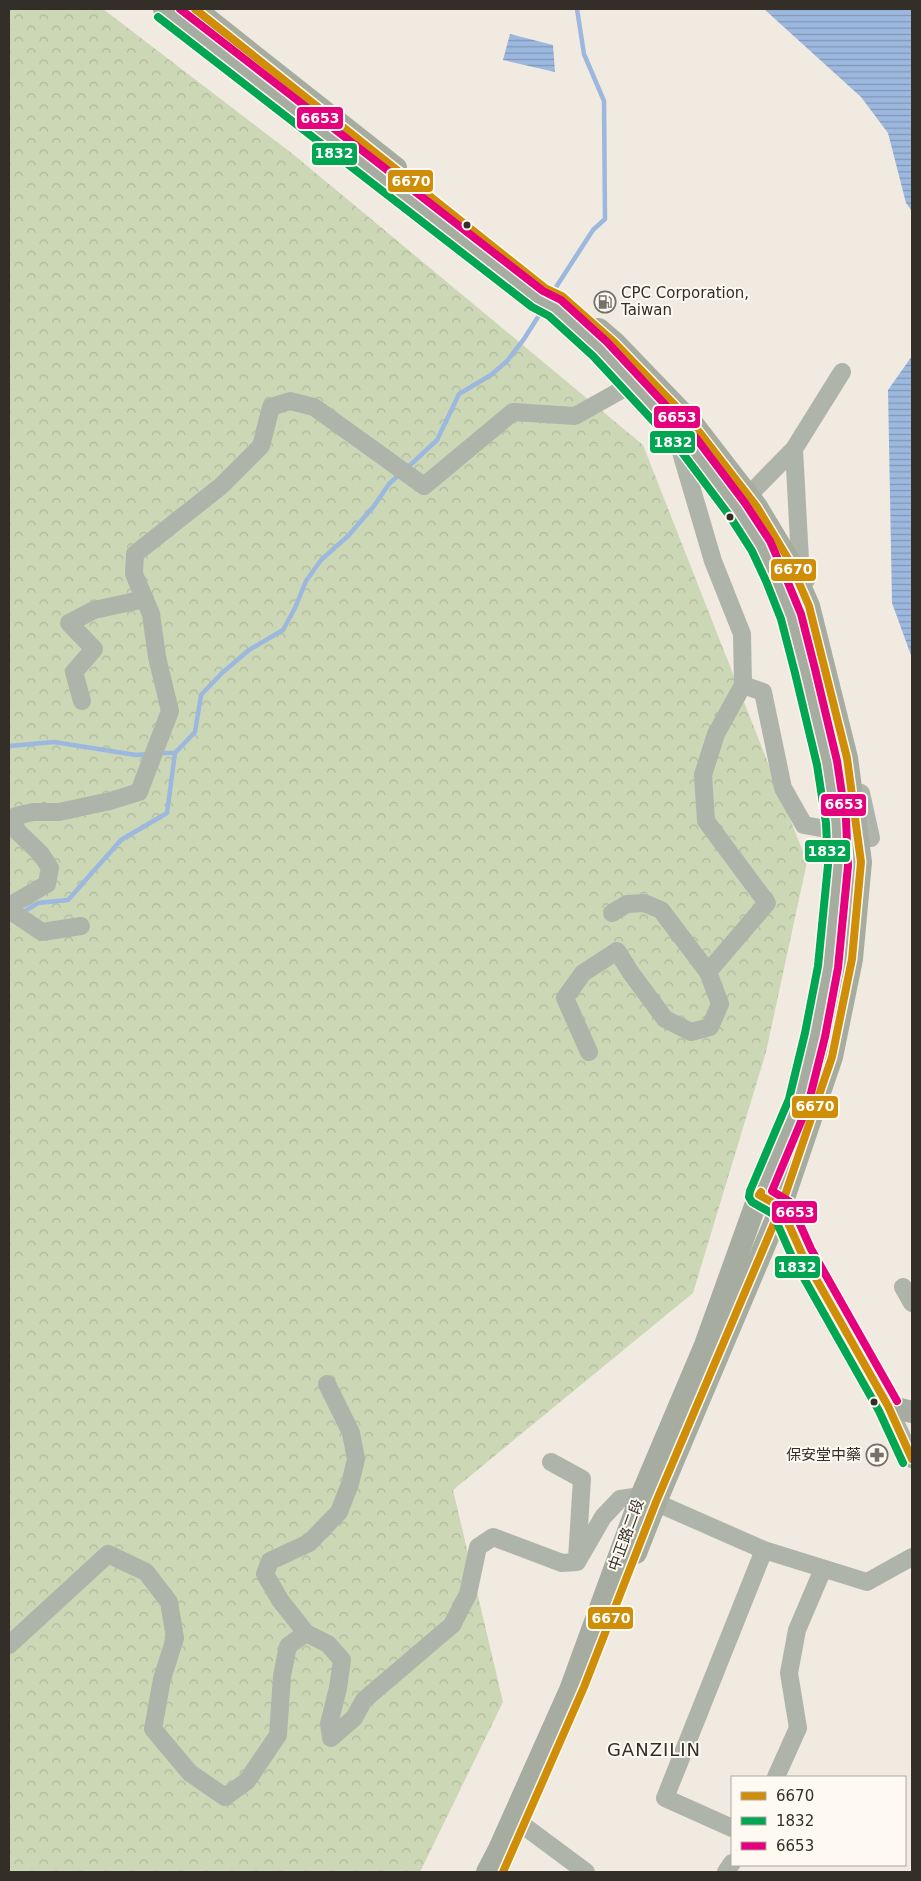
<svg xmlns="http://www.w3.org/2000/svg" width="921" height="1881" font-family="'DejaVu Sans','Noto Sans TC',sans-serif">
  <style>
    .forest { fill: url(#forest-crowns) }
    .water { fill: url(#water-rules) }
    .lines { fill: none; stroke-linecap: round; stroke-linejoin: round }
    .stream { stroke: #9db8df; stroke-width: 4.5 }
    .minor { stroke: #afb4aa; stroke-width: 18 }
    .major { stroke: #a6ac9f; stroke-width: 22 }
    .bus-1-casing { stroke: #fefaf2; stroke-width: 11 }
    .bus-2-casing { stroke: #fefaf2; stroke-width: 11 }
    .bus-3-casing { stroke: #fefaf2; stroke-width: 11 }
    .bus-1 { stroke: #d08e08; stroke-width: 8 }
    .bus-2 { stroke: #00a651; stroke-width: 8 }
    .bus-3 { stroke: #e5007d; stroke-width: 8 }
    .bus-dot { fill: #332f28; stroke: #fefaf2; stroke-width: 2 }
    .labels { text-anchor: middle; dominant-baseline: central; stroke-width: 4; stroke-linejoin: round; paint-order: stroke }
    .poi-label { font-size: 15px; fill: #332f28; stroke: #fefaf2; text-anchor: start }
    .street-label { font-size: 15px; fill: #332f28; stroke: #fefaf2 }
    .quarter-label { font-size: 18px; letter-spacing: 1px; fill: #332f28; stroke: #fefaf2 }
    .line-badge { stroke: #fefaf2; stroke-width: 2 }
    .badge-label { font-size: 14px; text-anchor: middle; font-weight: bold; fill: #fff }
  </style>
  <defs>
    <pattern id="forest-crowns" width="20" height="18" patternUnits="userSpaceOnUse" patternTransform="scale(1.25)"><rect width="20" height="18" fill="#ccd7b5"/><path d="M2 6a3 3 0 1 1 6 0M12 15a3 3 0 1 1 6 0" fill="none" stroke="#b0b99c"/></pattern>
    <pattern id="water-rules" width="6" height="5" patternUnits="userSpaceOnUse" patternTransform="scale(1.25)"><rect width="6" height="5" fill="#9db8df"/><path d="M0 2.5h6" fill="none" stroke="#8196b5"/></pattern>
  </defs>
  <rect width="100%" height="100%" fill="#f0eae0"/>
  <polygon class="forest" points="9,9 103,9 294,155 643,445 807,862 766,1052 693,1293 453,1490 503,1702 420,1872 9,1872"/>
  <g class="water">
    <polygon points="764,9 912,9 912,211 906,203 888,133 861,97"/>
    <polygon points="510,34 553,45 555,72 503,60"/>
    <polygon points="912,356 912,658 892,603 888,390"/>
  </g>
  <g class="lines">
    <g class="stream">
      <polyline points="549,298 593,230 605,219 604,101 584,54 577,9"/>
      <polyline points="407,468 437,440 459,394 491,375 507,361 524,339 543,309"/>
      <polyline points="9,746 54,742 136,755 149,754"/>
      <polyline points="159,753 175,753"/>
      <polyline points="20,914 38,903 68,900 121,840 167,813 175,753 195,732 201,695 222,673 249,650 283,630 295,608 306,581 321,560 348,536 374,506 389,484 401,473"/>
    </g>
    <g class="minor">
      <polyline points="794,449 800,560 806,580"/>
      <polyline points="748,496 794,449 842,372"/>
      <polyline points="743,685 763,692 783,788 804,825 837,831"/>
      <polyline points="82,701 74,672 94,649 69,623 94,610 145,599"/>
      <polyline points="858,835 871,838 861,793"/>
      <polyline points="9,906 47,884 50,868 41,854 15,829 16,816 33,812 59,812 110,801 139,792 170,711 157,657 151,614 134,574 135,554 221,486 261,446 271,407 290,401 314,407 424,486 513,412 575,416 632,384"/>
      <polyline points="9,910 42,932 81,926"/>
      <polyline points="612,913 627,904 644,903 661,910 708,972"/>
      <polyline points="589,1052 565,998 583,973 617,951 631,973 665,1019 691,1032 710,1027 720,1004 708,972 767,903 706,821 703,775 716,734 743,685 742,634 713,561 675,432"/>
      <polyline points="903,1287 912,1303"/>
      <polyline points="888,1406 912,1459"/>
      <polyline points="551,1462 582,1479 577,1559"/>
      <polyline points="306,1633 280,1600 265,1574 270,1561 309,1543 339,1512 350,1484 356,1459 351,1433 327,1384"/>
      <polyline points="9,1645 108,1554 146,1572 169,1602 175,1638 162,1679 153,1729 190,1773 225,1797 247,1781 278,1735 282,1676 288,1646 306,1633 328,1644 342,1660 338,1688 329,1724 331,1738 354,1718 364,1700 452,1625 468,1594 478,1547 493,1537 562,1563 577,1562 603,1517 620,1499 641,1496 764,1550 867,1582 912,1557"/>
      <polyline points="776,1777 798,1728 789,1673 797,1630 823,1569"/>
      <polyline points="524,1826 586,1872"/>
      <polyline points="732,1828 665,1798 764,1550"/>
      <polyline points="726,1872 732,1863"/>
    </g>
    <g class="major">
      <polyline points="164,9 538,299 555,308 600,349 689,445 737,509 761,546 791,616 805,671 827,763 836,822 838,865 828,967 815,1035 799,1102 759,1195 705,1345 641,1496 570,1690 499,1849 487,1872"/>
      <polyline points="195,9 396,168"/>
      <polyline points="599,329 614,342 693,424 757,507 790,562 809,606 847,758 861,862 852,959 832,1057 781,1207 656,1502 636,1553"/>
      <polyline points="774,1203 781,1207 802,1254 888,1406 912,1412"/>
    </g>
    <g class="bus-1-casing">
      <g id="bus-1">
        <polyline points="195,9 545,288 562,296 614,342 693,424 757,507 790,562 809,606 847,758 861,862 852,959 832,1057 781,1207 656,1502 584,1687 503,1872"/>
        <polyline points="761,1192 759,1195 781,1207 802,1254 888,1406 912,1459"/>
      </g>
    </g>
    <g class="bus-2-casing">
      <polyline id="bus-2" points="158,17 532,307 549,316 593,356 681,451 729,515 752,551 766,581 781,619 795,673 817,765 826,823 828,865 818,966 805,1033 789,1099 750,1191 749,1197 752,1202 773,1214 793,1259 879,1411 903,1463"/>
    </g>
    <g class="bus-3-casing">
      <polyline id="bus-3" points="180,9 543,291 561,300 607,342 696,438 745,503 770,541 784,573 801,614 815,669 837,761 846,820 848,866 838,968 825,1037 808,1105 772,1191 790,1202 811,1249 897,1401"/>
    </g>
    <use href="#bus-1" class="bus-1"/>
    <use href="#bus-2" class="bus-2"/>
    <use href="#bus-3" class="bus-3"/>
  </g>
  <defs>
    <g id="fuel-ring" transform="scale(1.125)"><circle r="9.5" fill="#fefaf2" stroke="#757068" stroke-width="1.5"/><path d="M-5.5-6h7V0h2V4h1.3V-2.5L3-4.5l.8-.8L6-3V5H2.5V1h-1V6h-7ZM-4.2-4.7v3.2H.2V-4.7Z" fill="#757068"/></g>
    <g id="pharmacy-ring" transform="scale(1.125)"><circle r="9.5" fill="#fefaf2" stroke="#757068" stroke-width="1.5"/><path d="M-2-6h4v4h4v4h-4v4h-4v-4h-4v-4h4Z" fill="#757068"/></g>
  </defs>
  <g fill-rule="evenodd">
    <use href="#fuel-ring" x="605" y="302"/>
    <use href="#pharmacy-ring" x="877" y="1455"/>
  </g>
  <g class="bus-dot">
    <circle cx="467" cy="225" r="4.5"/>
    <circle cx="730" cy="517" r="4.5"/>
    <circle cx="874" cy="1402" r="4.5"/>
  </g>
  <g class="labels">
    <g class="poi-label">
      <text x="621" y="293">CPC Corporation,<tspan x="621" dy="17">Taiwan</tspan></text>
      <text x="861" y="1455" text-anchor="end">保安堂中藥</text>
    </g>
    <g class="street-label">
      <text transform="translate(626 1535) rotate(-70)">中正路二段</text>
    </g>
    <g class="quarter-label">
      <text x="654" y="1749">GANZILIN</text>
    </g>
  </g>
  <g class="line-badge">
    <rect x="296" y="106" width="48" height="24" rx="5" fill="#e5007d"/>
    <rect x="311" y="142" width="47" height="24" rx="5" fill="#00a651"/>
    <rect x="387" y="169" width="47" height="24" rx="5" fill="#d08e08"/>
    <rect x="653" y="405" width="48" height="24" rx="5" fill="#e5007d"/>
    <rect x="649" y="430" width="47" height="24" rx="5" fill="#00a651"/>
    <rect x="770" y="558" width="47" height="24" rx="5" fill="#d08e08"/>
    <rect x="820" y="793" width="47" height="24" rx="5" fill="#e5007d"/>
    <rect x="804" y="839" width="47" height="24" rx="5" fill="#00a651"/>
    <rect x="791" y="1095" width="48" height="24" rx="5" fill="#d08e08"/>
    <rect x="771" y="1200" width="47" height="24" rx="5" fill="#e5007d"/>
    <rect x="774" y="1255" width="47" height="24" rx="5" fill="#00a651"/>
    <rect x="587" y="1606" width="47" height="24" rx="5" fill="#d08e08"/>
  </g>
  <g class="badge-label">
    <text x="320" y="123">6653</text>
    <text x="334" y="158">1832</text>
    <text x="411" y="186">6670</text>
    <text x="677" y="422">6653</text>
    <text x="673" y="447">1832</text>
    <text x="793" y="574">6670</text>
    <text x="844" y="809">6653</text>
    <text x="827" y="856">1832</text>
    <text x="815" y="1111">6670</text>
    <text x="795" y="1217">6653</text>
    <text x="797" y="1272">1832</text>
    <text x="611" y="1623">6670</text>
  </g>
  <rect width="921" height="1881" fill="none" stroke="#332f28" stroke-width="20"/>
  <rect x="731" y="1776" width="175" height="90" fill="#fefaf2" stroke="#ada9a1"/>
  <rect x="741" y="1792" width="25" height="8" fill="#d08e08" stroke="#ada9a1"/>
  <text x="776" y="1801" font-size="15" fill="#332f28">6670</text>
  <rect x="741" y="1817" width="25" height="8" fill="#00a651" stroke="#ada9a1"/>
  <text x="776" y="1826" font-size="15" fill="#332f28">1832</text>
  <rect x="741" y="1842" width="25" height="8" fill="#e5007d" stroke="#ada9a1"/>
  <text x="776" y="1851" font-size="15" fill="#332f28">6653</text>
</svg>
